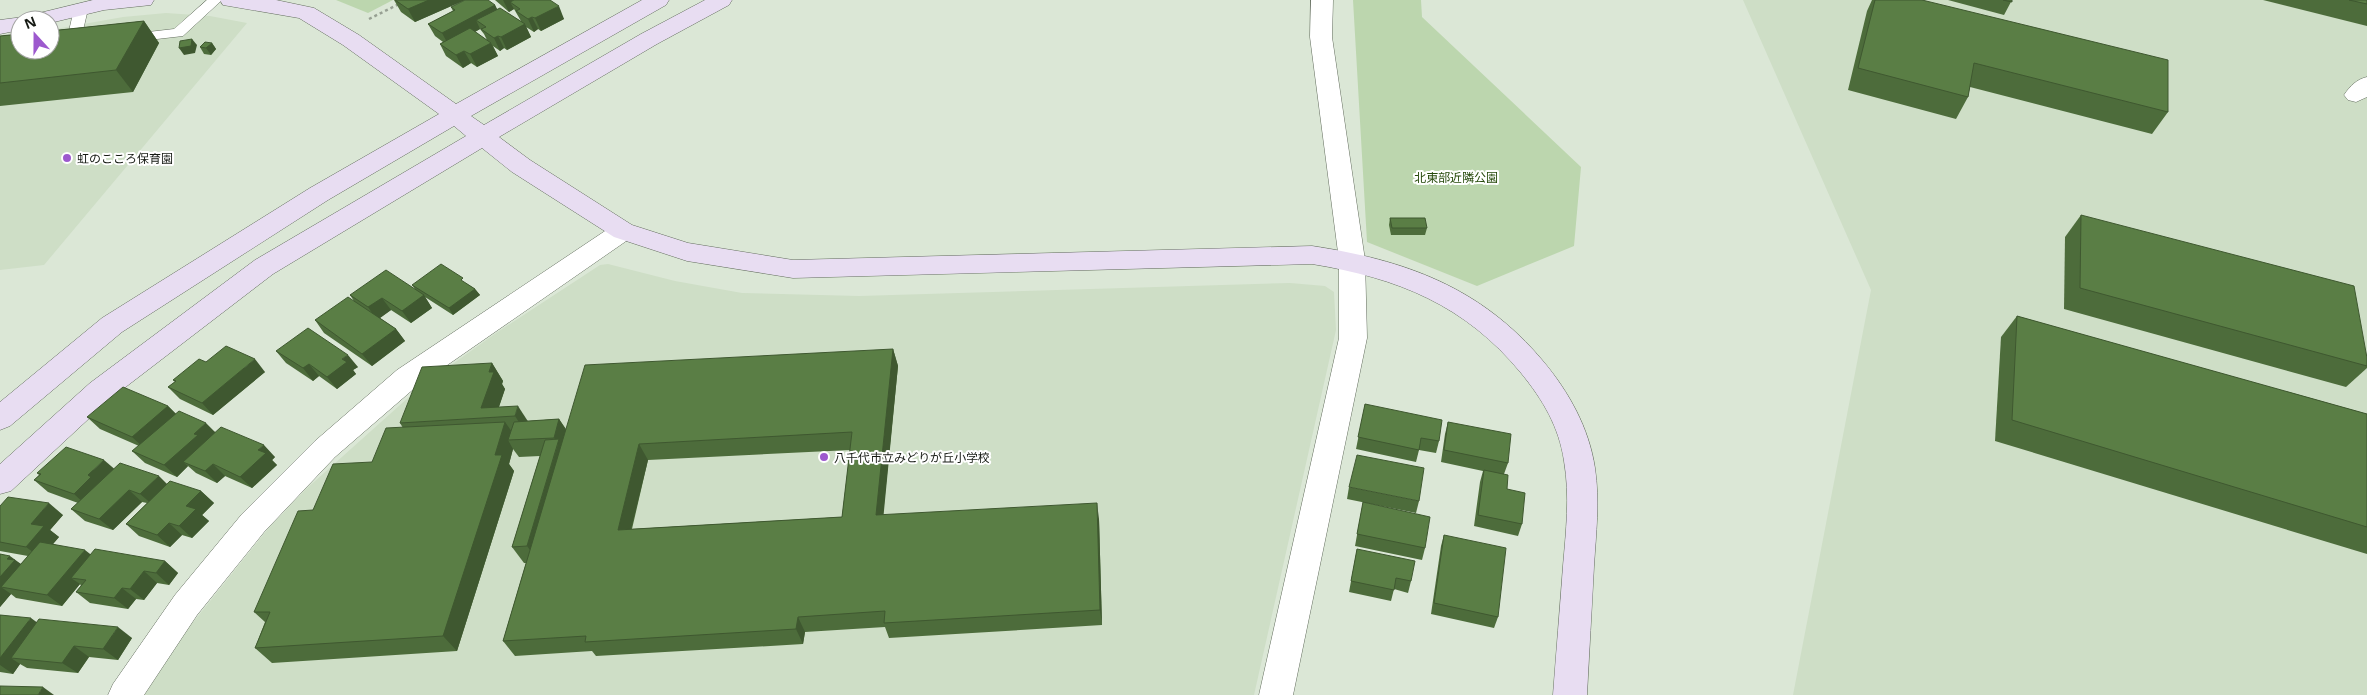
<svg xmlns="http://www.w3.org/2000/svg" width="2367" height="695" font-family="'Noto Sans','Noto Sans JP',sans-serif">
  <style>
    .built { fill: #cedec6 }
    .green { fill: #bcd6ae }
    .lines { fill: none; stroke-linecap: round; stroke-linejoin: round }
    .lane-casing { stroke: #636d5e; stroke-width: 1 }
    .street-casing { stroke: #636d5e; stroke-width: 1 }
    .secondary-casing { stroke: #636d5e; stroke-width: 1 }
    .path { stroke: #97a093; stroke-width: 2.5; stroke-dasharray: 3 3; stroke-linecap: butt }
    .lane { fill: #fff; fill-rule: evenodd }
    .street { fill: #fff; fill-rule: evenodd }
    .secondary { fill: #e8ddf2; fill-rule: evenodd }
    .wall { fill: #4d6c3b; fill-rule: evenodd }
    .shaded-wall { fill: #3f5830 }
    .building { fill: #5a7e45; stroke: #3f5830; fill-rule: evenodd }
    .poi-dot { fill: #9d59ce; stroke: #fff; stroke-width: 2 }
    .labels { text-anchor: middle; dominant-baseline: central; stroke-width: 4; stroke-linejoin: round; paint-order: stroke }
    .poi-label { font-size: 12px; fill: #161a14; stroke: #fff; text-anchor: start }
    .park-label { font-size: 12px; fill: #264a0b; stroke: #fff }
  </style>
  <rect width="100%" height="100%" fill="#dbe7d6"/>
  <g class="built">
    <polygon points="1743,0 2367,0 2367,695 1793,695 1871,290"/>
    <polygon points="166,13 210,16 247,23 44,265 0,270 0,43 20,50 50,50 50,30 123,17"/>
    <polygon points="608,264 675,281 742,293 859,296 1290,283 1325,286 1334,292 1336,330 1254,695 144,695 186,631 267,530 305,490 419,388 496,333 600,265"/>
  </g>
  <g class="green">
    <polygon points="336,0 393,0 368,13"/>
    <polygon points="1353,0 1421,0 1422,17 1581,167 1574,246 1477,286 1367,242"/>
  </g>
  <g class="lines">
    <g class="lane-casing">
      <g id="lane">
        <polygon points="207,0 222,0 183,36 131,42 124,38 131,34 174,29"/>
        <polygon points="81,5 88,9 81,39 87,43 85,46 73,48 66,44 74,9"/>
      </g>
    </g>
    <g class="street-casing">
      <g id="street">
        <polygon points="1311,0 1333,0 1332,37 1365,260 1367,338 1293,695 1259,695 1339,338 1339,260 1310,37"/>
        <path d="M 2367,77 L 2367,97 L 2356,102 L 2348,100 L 2344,95 C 2350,86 2357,79 2367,77 Z"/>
        <polygon points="623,222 632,225 636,231 632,237 417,386 335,457 264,532 197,615 144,695 108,695 113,684 175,595 242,514 315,441 397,370 614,225"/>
      </g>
    </g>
    <g class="secondary-casing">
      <g id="secondary">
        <polygon points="93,0 154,0 151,5 104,10 50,23 50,20 20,20 20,30 0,34 0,20 23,17"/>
        <path d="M 220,0 L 276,0 L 314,8 L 359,35 L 456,104 L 642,0 L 669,0 L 666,5 L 471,116 L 484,125 L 641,34 L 705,0 L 732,0 L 729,5 L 657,44 L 499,137 L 530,160 L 632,225 L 688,243 L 793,260 L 1312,246 C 1405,260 1481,287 1543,361 C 1569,392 1589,428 1595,468 C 1600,501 1596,534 1594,566 C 1592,609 1589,652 1587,695 L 1553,695 C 1556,652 1560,609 1563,566 C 1566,531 1570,496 1564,461 C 1559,427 1543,400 1521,373 C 1465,305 1398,278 1312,264 L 793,278 L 687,261 L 614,237 L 512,172 L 482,148 L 273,274 L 110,399 L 11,491 L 0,494 L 0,464 L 90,383 L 255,260 L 466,136 L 454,126 L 328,200 L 122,332 L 10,426 L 0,430 L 0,402 L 102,318 L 310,188 L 439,114 L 343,45 L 299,18 L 223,5 Z"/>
      </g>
    </g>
    <polyline class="path" points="369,19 407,0"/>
    <use href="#lane" class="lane"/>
    <use href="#street" class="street"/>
    <use href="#secondary" class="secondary"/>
  </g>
  <g class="wall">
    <polygon points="394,0 465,0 415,22 401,12"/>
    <path d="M 495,0 L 550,0 L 564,19 L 541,31 L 538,29 L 534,32 L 526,27 L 531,37 L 507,50 L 504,48 L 500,51 L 493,46 L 498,56 L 477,67 L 471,63 L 463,68 L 446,56 L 440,44 L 443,42 L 435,36 L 428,24 L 453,11 L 451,7 L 495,5 L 497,9 L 521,21 L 514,9 L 509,12 ZM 480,29 L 484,34 L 487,40 L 475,32 Z"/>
    <polygon points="1872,0 1922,0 2168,112 2152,134 1970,87 1968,97 1956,119 1848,90 1867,11"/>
    <polygon points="1948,0 2012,0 2004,15"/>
    <polygon points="2263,0 2367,0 2367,26"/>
    <polygon points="144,21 159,43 133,92 0,106 0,36"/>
    <polygon points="212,43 216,49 211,55 204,54 200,47"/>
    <polygon points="2081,215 2367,358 2367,368 2346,387 2064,309 2065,237"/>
    <polygon points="1390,218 1427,228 1425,235 1391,235 1389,225"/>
    <polygon points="467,284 475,289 480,295 453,315 425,297 432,308 411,323 391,310 380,318 396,329 405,341 372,366 324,333 315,320 354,301 350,295 415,289 412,285"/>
    <polygon points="2017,316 2367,414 2367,554 1995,441 2001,337"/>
    <path d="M 893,349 L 898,366 L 883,515 L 1099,519 L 1102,625 L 889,638 L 885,627 L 805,632 L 803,644 L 596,656 L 592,651 L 515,656 L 503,641 L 526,563 L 524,563 L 512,547 L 540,456 L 519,457 L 513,449 L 509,464 L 514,471 L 457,651 L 272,663 L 255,648 L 265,622 L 254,612 L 313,510 L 372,462 L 403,428 L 400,423 L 492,363 L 503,381 L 502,384 L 505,389 L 499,407 L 528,421 L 559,419 L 566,429 ZM 850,450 L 842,517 L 632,529 L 648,460 Z"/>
    <polygon points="276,351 358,367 353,370 356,374 337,389 319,376 313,381 286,363"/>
    <polygon points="206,362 265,372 213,415 180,399 168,387 175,382 173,380"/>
    <polygon points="1365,404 1439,441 1436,453 1419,450 1416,462 1356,449"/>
    <polygon points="168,406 176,414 215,432 275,457 272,460 277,465 252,488 225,476 217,483 196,473 188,466 177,477 145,463 132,451 139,446 100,429 87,417"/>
    <polygon points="1448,422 1508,463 1504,474 1507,489 1522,524 1518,536 1474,526 1480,482 1483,471 1441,462 1445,434"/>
    <polygon points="114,469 167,484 201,491 214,503 202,515 209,521 192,538 182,535 170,547 139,536 126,524 147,503 142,502 113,530 85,521 71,509 78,503 48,492 34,480 39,475 37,473"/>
    <polygon points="1349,487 1419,501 1416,513 1347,499"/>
    <polygon points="1363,502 1425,548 1422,560 1355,546"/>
    <polygon points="0,506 63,515 50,530 59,537 53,544 91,555 165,561 178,573 169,585 157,583 144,600 136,599 128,609 90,603 76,592 81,586 80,584 62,606 16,598 11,594 0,607 0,554 21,564 28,556 0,551"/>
    <polygon points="1444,535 1498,617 1494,628 1431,614 1441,546"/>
    <polygon points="1357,549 1411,581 1408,593 1394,589 1391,601 1349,592"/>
    <polygon points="0,615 37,623 132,638 118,660 89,657 78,673 27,668 20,664 13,674 0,672"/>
  </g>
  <g class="shaded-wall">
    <polygon points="429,0 465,0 415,22 408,9"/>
    <polygon points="503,0 531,0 510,2 514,9 509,12"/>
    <polygon points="495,5 501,18 476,20 480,29 449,46 442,33"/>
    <polygon points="559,6 564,19 541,31 535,18"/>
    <polygon points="532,17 538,29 534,32 528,19"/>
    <polygon points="144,21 159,43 133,92 116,70"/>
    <polygon points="525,24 531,37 507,50 501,37"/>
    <polygon points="498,36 504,48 500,51 494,38"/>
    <polygon points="192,39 197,45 195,53 184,55 179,48"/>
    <polygon points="212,43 216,49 211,55 206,48"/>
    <polygon points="491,43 498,56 477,67 470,54"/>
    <polygon points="464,51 471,63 463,68 456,55"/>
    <polygon points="475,289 480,295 453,315 449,308"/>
    <polygon points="424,295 432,308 411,323 402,311"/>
    <polygon points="382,298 391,310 377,320 368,307"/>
    <polygon points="396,329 405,341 372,366 362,354"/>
    <polygon points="893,349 898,366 882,531 876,515"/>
    <polygon points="348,355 358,367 353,370 356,374 337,389 327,377 342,359"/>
    <polygon points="255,359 265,372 213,415 202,403"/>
    <polygon points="492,363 503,381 502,384 505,389 495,418 481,408"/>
    <polygon points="309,364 319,376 313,381 303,368"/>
    <polygon points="168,406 180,418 145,449 132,437"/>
    <polygon points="518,406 529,423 526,433 515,416"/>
    <polygon points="559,419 570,436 539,562 527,546 558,444 554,438"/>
    <polygon points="505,422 517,439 508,440 513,449 509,464 514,471 457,651 443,636 495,455"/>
    <polygon points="206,423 218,435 183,462 188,466 177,477 164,465 194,434"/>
    <polygon points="639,444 648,460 627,546 618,530"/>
    <polygon points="264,445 275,457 272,460 277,465 252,488 240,477 258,450"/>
    <polygon points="104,460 118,472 87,506 74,494 88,475"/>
    <polygon points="213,464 225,476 217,483 205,471"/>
    <polygon points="159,476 171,488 153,505 140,494"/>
    <polygon points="129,490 142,502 113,530 99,519"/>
    <polygon points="201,491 214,503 202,515 209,521 192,538 179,526 186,506"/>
    <polygon points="49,503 63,515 50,530 59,537 41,558 26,547 31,524"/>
    <polygon points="1097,503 1099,519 1102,625 1100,610"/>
    <polygon points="169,523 182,535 170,547 157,535"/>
    <polygon points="85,550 99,561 71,578 80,584 62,606 47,595"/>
    <polygon points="10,556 25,567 1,587 11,594 0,607 0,577 7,559"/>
    <polygon points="165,561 178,573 169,585 156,573"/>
    <polygon points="144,571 157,583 144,600 130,589"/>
    <polygon points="122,588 136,599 128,609 114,598"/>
    <polygon points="798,617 805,632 803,644 796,629"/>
    <polygon points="31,618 46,629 11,658 20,664 13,674 0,665 0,658"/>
    <polygon points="118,627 132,638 118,660 103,649"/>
    <polygon points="74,646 89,657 78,673 62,663"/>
    <polygon points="43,687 54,695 38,695"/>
  </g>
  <g class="building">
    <polygon points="395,0 429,0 408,9"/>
    <polygon points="465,0 488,0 495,5 442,33 428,24 455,10 451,7"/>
    <polygon points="514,0 550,0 559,6 535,18 532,17 528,19 516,11 520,9 510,2"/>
    <polygon points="1875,0 1922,0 2168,60 2168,112 1974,63 1968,97 1858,68"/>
    <polygon points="2003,0 2012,0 2012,2"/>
    <polygon points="2349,0 2367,0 2367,4"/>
    <polygon points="500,8 525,24 501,37 498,36 494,38 481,29 486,27 476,20"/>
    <polygon points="144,21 116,70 0,83 0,36 20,34 20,50 50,50 50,31"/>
    <polygon points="470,28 491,43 470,54 464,51 456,55 440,44"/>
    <polygon points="192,39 191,46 179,48 180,41"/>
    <polygon points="205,42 212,43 206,48 200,47"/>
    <polygon points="2081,215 2354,286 2367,358 2367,366 2080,288"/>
    <polygon points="1390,218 1425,218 1427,228 1392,228"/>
    <polygon points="441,264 463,278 461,280 475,289 449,308 412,285"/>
    <polygon points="386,270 424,295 402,311 382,298 368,307 350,295"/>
    <polygon points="348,297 396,329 362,354 315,320"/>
    <polygon points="2017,316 2367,414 2367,527 2012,420"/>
    <polygon points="308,328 348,355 342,359 347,362 327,377 309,364 303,368 276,351"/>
    <polygon points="226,346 255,359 202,403 168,387 176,381 173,380 199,359 206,362"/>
    <path d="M 893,349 L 876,515 L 1097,503 L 1100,610 L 884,623 L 885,611 L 798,617 L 796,629 L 585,642 L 586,636 L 503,641 L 585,365 ZM 852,432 L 842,517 L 618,530 L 639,444 Z"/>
    <polygon points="492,363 489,372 494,372 481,408 518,406 515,416 400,423 422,367"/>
    <polygon points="123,387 168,406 132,437 87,417"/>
    <polygon points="1365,404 1442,420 1439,441 1421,438 1419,450 1358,437"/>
    <polygon points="179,411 206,423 194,434 198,435 164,465 132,451"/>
    <polygon points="559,419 554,438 508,440 514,422"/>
    <polygon points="505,422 495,455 502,455 443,636 255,648 270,612 254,612 298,511 313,510 333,464 372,462 386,428"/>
    <polygon points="1448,422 1511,434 1508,463 1444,450"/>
    <polygon points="221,427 264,445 258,450 266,453 240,477 213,464 205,471 183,462"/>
    <polygon points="559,439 527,546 512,547 545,440"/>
    <polygon points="66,447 104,460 88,475 91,477 74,494 34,480 41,474 37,473"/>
    <polygon points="1357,455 1424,468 1419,501 1349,487"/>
    <polygon points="120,463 159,476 140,494 129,490 99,519 71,509"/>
    <polygon points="1484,470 1508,475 1507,489 1525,493 1522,524 1478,515"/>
    <polygon points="170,481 201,491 186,506 196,509 179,526 169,523 157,535 126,524"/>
    <polygon points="8,497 49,503 31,524 44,526 26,547 0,542 0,506"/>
    <polygon points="1363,502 1430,517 1425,548 1357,534"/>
    <polygon points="1444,535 1506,548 1498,617 1434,603"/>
    <polygon points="40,542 85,550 47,595 1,587"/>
    <polygon points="95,549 165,561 156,573 144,571 130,589 122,588 114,598 76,592 86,580 71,578"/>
    <polygon points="1357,549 1415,561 1411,581 1396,578 1394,590 1351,581"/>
    <polygon points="0,554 10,556 7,559 15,560 0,577"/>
    <polygon points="0,615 31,618 0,658"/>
    <polygon points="39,619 118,627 103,649 74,646 62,663 11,658"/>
    <polygon points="0,686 43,687 38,695 0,695"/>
  </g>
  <g class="poi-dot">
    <circle cx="67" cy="158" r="5"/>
    <circle cx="824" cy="457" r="5"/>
  </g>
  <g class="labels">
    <g class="poi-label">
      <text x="77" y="158">虹のこころ保育園</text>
      <text x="834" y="457">八千代市立みどりが丘小学校</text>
    </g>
    <g class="park-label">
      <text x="1456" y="177">北東部近隣公園</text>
    </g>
  </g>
  <g transform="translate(35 35) rotate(339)"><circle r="24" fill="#ffffff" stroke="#a2a3a1"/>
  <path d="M0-4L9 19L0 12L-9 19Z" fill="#9d59ce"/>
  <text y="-8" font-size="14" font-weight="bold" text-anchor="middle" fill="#161a14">N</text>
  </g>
</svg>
